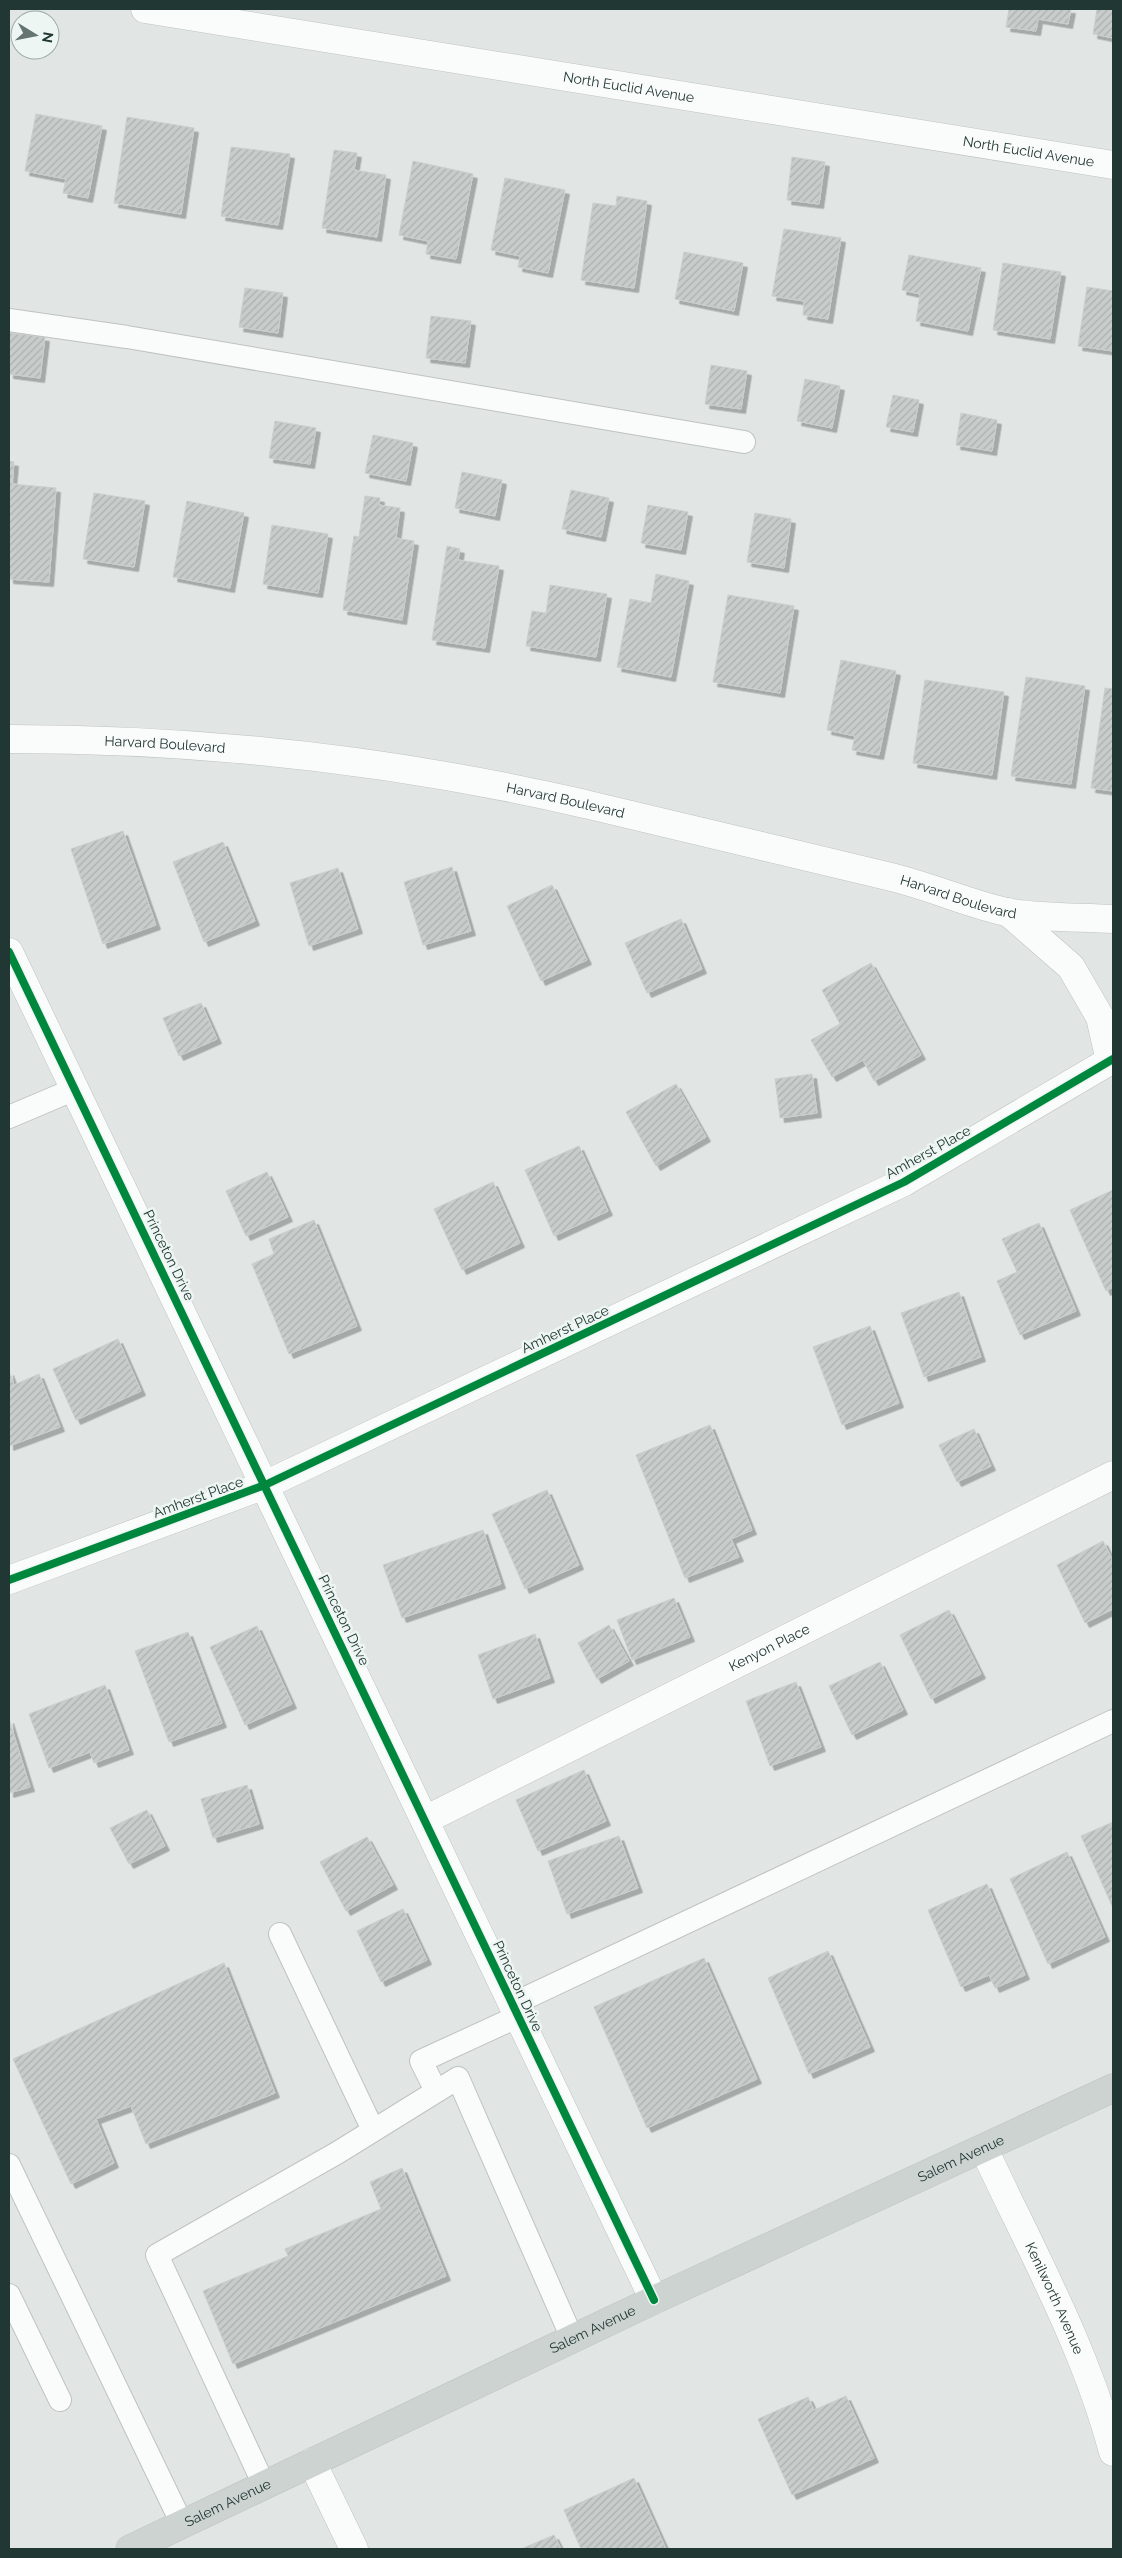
<svg xmlns="http://www.w3.org/2000/svg" width="1122" height="2558" font-family="Raleway,sans-serif">
  <style>
    .building { fill: url(#building-hatch); stroke: #cacfcd; filter: url(#shadow) }
    .lines { fill: none; stroke-linecap: round; stroke-linejoin: round }
    .service-casing { stroke: #bec3c1; stroke-width: 24 }
    .minor-casing { stroke: #bec3c1; stroke-width: 29 }
    .primary-casing { stroke: #bcc3c1; stroke-width: 29 }
    .service { stroke: #fafbfb; stroke-width: 22 }
    .minor { stroke: #fafbfb; stroke-width: 28 }
    .primary { stroke: #ccd3d1; stroke-width: 28 }
    .cycleway-casing { stroke: #eef6f3; stroke-width: 11 }
    .cycleway { stroke: #00873e; stroke-width: 8 }
    .labels { text-anchor: middle; dominant-baseline: central; stroke-width: 5; stroke-linejoin: round; paint-order: stroke }
    .street-label { font-size: 14px; fill: #213733; stroke: #eef6f3 }
  </style>
  <defs>
    <pattern id="building-hatch" width="6" height="6" patternUnits="userSpaceOnUse" patternTransform="scale(1.25)"><rect width="6" height="6" fill="#c8cdcb"/><path d="M-1 1l2-2M0 6l6-6M5 7l2-2" fill="none" stroke="#acb1af"/></pattern>
    <filter id="shadow"><feDropShadow dx="4.5" dy="4.5" stdDeviation="0" flood-color="#0004"/></filter>
  </defs>
  <rect width="100%" height="100%" fill="#e1e6e4"/>
  <g class="building">
    <polygon points="1009,9 1071,9 1068,24 1038,19 1036,31 1006,27"/>
    <polygon points="1097,9 1113,9 1113,38 1093,34"/>
    <polygon points="36,114 102,126 88,198 63,193 66,179 25,171"/>
    <polygon points="127,117 194,128 181,214 114,203"/>
    <polygon points="231,147 290,154 278,225 221,216"/>
    <polygon points="334,150 357,153 354,170 386,175 377,237 322,228"/>
    <polygon points="792,157 825,162 819,204 787,200"/>
    <polygon points="413,161 473,174 456,259 426,254 428,241 399,235"/>
    <polygon points="505,178 565,190 548,273 518,267 520,256 491,250"/>
    <polygon points="617,196 647,201 634,288 581,280 593,203 616,206"/>
    <polygon points="784,229 841,238 828,319 803,315 804,301 772,296"/>
    <polygon points="684,252 743,263 734,311 675,299"/>
    <polygon points="909,255 981,268 968,331 916,321 920,294 902,290"/>
    <polygon points="1003,263 1061,272 1050,339 993,330"/>
    <polygon points="1087,287 1113,291 1113,351 1078,346"/>
    <polygon points="245,288 283,293 278,333 239,327"/>
    <polygon points="431,316 471,321 465,363 426,358"/>
    <polygon points="9,333 45,337 40,378 9,374"/>
    <polygon points="711,365 747,371 741,409 705,404"/>
    <polygon points="805,379 840,386 832,428 797,421"/>
    <polygon points="893,395 919,400 913,432 886,427"/>
    <polygon points="961,413 997,420 992,451 956,445"/>
    <polygon points="275,421 316,428 310,464 269,458"/>
    <polygon points="373,435 413,443 406,481 365,473"/>
    <polygon points="9,461 14,462 12,484 56,488 49,582 9,579"/>
    <polygon points="462,472 502,480 495,516 455,508"/>
    <polygon points="571,490 609,498 601,537 562,529"/>
    <polygon points="94,493 145,501 134,567 83,559"/>
    <polygon points="365,496 380,498 379,505 400,508 396,538 414,541 402,620 343,610 354,536 359,537"/>
    <polygon points="187,501 244,513 230,588 173,577"/>
    <polygon points="648,505 688,512 681,550 641,543"/>
    <polygon points="755,513 791,519 784,568 747,562"/>
    <polygon points="272,525 328,534 318,593 263,584"/>
    <polygon points="447,546 460,549 458,560 499,566 485,648 432,640"/>
    <polygon points="656,574 689,581 671,677 617,667 630,599 651,603"/>
    <polygon points="550,585 607,594 596,657 526,646 532,611 546,613"/>
    <polygon points="728,595 794,606 780,693 713,682"/>
    <polygon points="841,660 896,671 879,755 852,750 855,736 827,730"/>
    <polygon points="1026,677 1085,686 1071,784 1011,776"/>
    <polygon points="925,680 1004,692 992,775 913,763"/>
    <polygon points="1105,688 1113,689 1113,791 1091,788"/>
    <polygon points="123,831 156,925 103,944 71,849"/>
    <polygon points="223,842 255,921 204,942 173,862"/>
    <polygon points="452,867 471,931 423,945 404,882"/>
    <polygon points="338,868 358,929 309,946 290,883"/>
    <polygon points="552,885 587,960 541,981 507,906"/>
    <polygon points="681,919 702,969 647,993 625,943"/>
    <polygon points="871,963 921,1055 874,1081 863,1060 832,1077 811,1040 840,1024 822,990"/>
    <polygon points="201,1003 217,1039 179,1056 163,1018"/>
    <polygon points="812,1074 817,1113 780,1118 775,1079"/>
    <polygon points="676,1084 706,1137 656,1166 626,1112"/>
    <polygon points="579,1146 608,1211 554,1236 525,1170"/>
    <polygon points="267,1172 288,1217 246,1236 226,1191"/>
    <polygon points="493,1182 520,1243 462,1270 434,1209"/>
    <polygon points="1113,1190 1113,1287 1106,1291 1070,1210"/>
    <polygon points="314,1220 357,1326 289,1354 252,1264 274,1254 269,1239"/>
    <polygon points="1039,1223 1076,1311 1020,1335 997,1281 1017,1272 1002,1239"/>
    <polygon points="959,1292 981,1357 924,1377 901,1313"/>
    <polygon points="870,1326 899,1403 842,1425 813,1347"/>
    <polygon points="118,1339 141,1391 76,1420 53,1369"/>
    <polygon points="9,1371 14,1385 39,1374 60,1427 9,1446"/>
    <polygon points="710,1425 752,1530 731,1539 739,1557 685,1578 636,1455"/>
    <polygon points="974,1429 991,1466 957,1482 939,1445"/>
    <polygon points="547,1490 579,1565 525,1589 492,1514"/>
    <polygon points="483,1530 501,1584 402,1618 383,1565"/>
    <polygon points="1103,1541 1113,1561 1113,1609 1085,1623 1057,1565"/>
    <polygon points="674,1598 690,1637 632,1660 617,1620"/>
    <polygon points="949,1610 981,1674 931,1699 900,1635"/>
    <polygon points="609,1625 629,1661 597,1679 578,1643"/>
    <polygon points="257,1626 292,1704 245,1725 210,1647"/>
    <polygon points="188,1632 222,1723 169,1742 135,1651"/>
    <polygon points="535,1634 550,1678 493,1699 478,1655"/>
    <polygon points="880,1662 903,1710 852,1735 829,1686"/>
    <polygon points="796,1682 821,1747 770,1766 746,1701"/>
    <polygon points="105,1685 129,1750 94,1763 90,1752 49,1768 29,1714"/>
    <polygon points="9,1719 30,1787 9,1793"/>
    <polygon points="584,1770 606,1821 538,1851 516,1800"/>
    <polygon points="247,1785 259,1824 213,1838 201,1799"/>
    <polygon points="147,1810 165,1846 129,1864 110,1828"/>
    <polygon points="1113,1822 1113,1908 1081,1836"/>
    <polygon points="619,1836 638,1888 567,1914 548,1861"/>
    <polygon points="367,1837 393,1885 346,1911 320,1862"/>
    <polygon points="1067,1852 1105,1937 1048,1964 1010,1879"/>
    <polygon points="987,1884 1025,1975 995,1988 989,1975 961,1987 928,1910"/>
    <polygon points="403,1909 427,1960 381,1982 357,1931"/>
    <polygon points="828,1951 870,2047 809,2074 768,1978"/>
    <polygon points="704,1958 757,2079 647,2128 594,2007"/>
    <polygon points="224,1963 275,2093 146,2144 131,2106 96,2119 114,2163 71,2184 13,2059"/>
    <polygon points="402,2168 446,2276 233,2364 203,2291 288,2256 285,2249 381,2209 370,2182"/>
    <polygon points="846,2396 874,2458 792,2495 758,2419 808,2397 814,2410"/>
    <polygon points="634,2478 666,2549 581,2549 564,2510"/>
    <polygon points="554,2535 561,2549 521,2549"/>
  </g>
  <g class="lines">
    <g class="service-casing">
      <g id="service">
        <polyline points="9,320 127,337 744,442"/>
        <polyline points="9,1117 75,1089"/>
        <polyline points="280,1934 373,2130"/>
        <polyline points="513,2004 1113,1721"/>
        <polyline points="436,2091 421,2061 519,2016"/>
        <polyline points="9,2165 182,2524"/>
        <polyline points="9,2295 60,2400"/>
        <polyline points="264,2485 157,2255 337,2153 458,2078 572,2338"/>
      </g>
    </g>
    <g class="minor-casing">
      <g id="minor">
        <path id="s1" d="M 145,9 L 1113,165"/>
        <path id="s2" d="M 9,739 C 203,739 395,760 585,804 C 686,828 787,852 887,876 C 927,885 966,903 1006,912 C 1037,918 1081,917 1113,919"/>
        <polyline points="1008,912 1071,967 1100,1017 1110,1061"/>
        <polyline points="9,952 654,2300"/>
        <polyline points="9,1580 265,1485 904,1182 1113,1059"/>
        <path id="s3" d="M 425,1820 L 1113,1475"/>
        <path id="s4" d="M 984,2149 C 1030,2248 1085,2346 1113,2452"/>
        <polyline points="312,2462 354,2549"/>
      </g>
    </g>
    <g class="primary-casing">
      <g id="primary">
        <path id="s5" d="M 130,2549 L 654,2300 L 1113,2088"/>
      </g>
    </g>
    <use href="#service" class="service"/>
    <use href="#minor" class="minor"/>
    <use href="#primary" class="primary"/>
    <g class="cycleway-casing">
      <g id="cycleway">
        <polyline points="9,952 654,2300"/>
        <polyline points="9,1580 265,1485 904,1182 1113,1059"/>
      </g>
    </g>
    <use href="#cycleway" class="cycleway"/>
  </g>
  <g class="labels">
    <g class="street-label">
      <text stroke="none"><textPath href="#s1" startOffset="490">North Euclid Avenue</textPath></text>
      <text stroke="none"><textPath href="#s1" startOffset="895">North Euclid Avenue</textPath></text>
      <text stroke="none"><textPath href="#s2" startOffset="156">Harvard Boulevard</textPath></text>
      <text stroke="none"><textPath href="#s2" startOffset="561">Harvard Boulevard</textPath></text>
      <text stroke="none"><textPath href="#s2" startOffset="966">Harvard Boulevard</textPath></text>
      <text transform="translate(928 1152) rotate(-29)">Amherst Place</text>
      <text transform="translate(169 1255) rotate(64)">Princeton Drive</text>
      <text transform="translate(565 1329) rotate(-25)">Amherst Place</text>
      <text transform="translate(198 1497) rotate(-20)">Amherst Place</text>
      <text transform="translate(344 1620) rotate(64)">Princeton Drive</text>
      <text stroke="none"><textPath href="#s3" startOffset="385">Kenyon Place</textPath></text>
      <text transform="translate(518 1986) rotate(65)">Princeton Drive</text>
      <text stroke="none"><textPath href="#s5" startOffset="918">Salem Avenue</textPath></text>
      <text stroke="none"><textPath href="#s4" startOffset="165">Kenilworth Avenue</textPath></text>
      <text stroke="none"><textPath href="#s5" startOffset="512">Salem Avenue</textPath></text>
      <text stroke="none"><textPath href="#s5" startOffset="108">Salem Avenue</textPath></text>
    </g>
  </g>
  <rect width="1122" height="2558" fill="none" stroke="#213733" stroke-width="20"/>
  <g transform="translate(35 35) rotate(100)"><circle r="24" fill="#eef6f3" stroke="#9caaa6"/>
  <path d="M0-4L9 19L0 12L-9 19Z" fill="#647471"/>
  <text y="-8" font-size="14" font-weight="bold" text-anchor="middle" fill="#213733">N</text>
  </g>
</svg>
